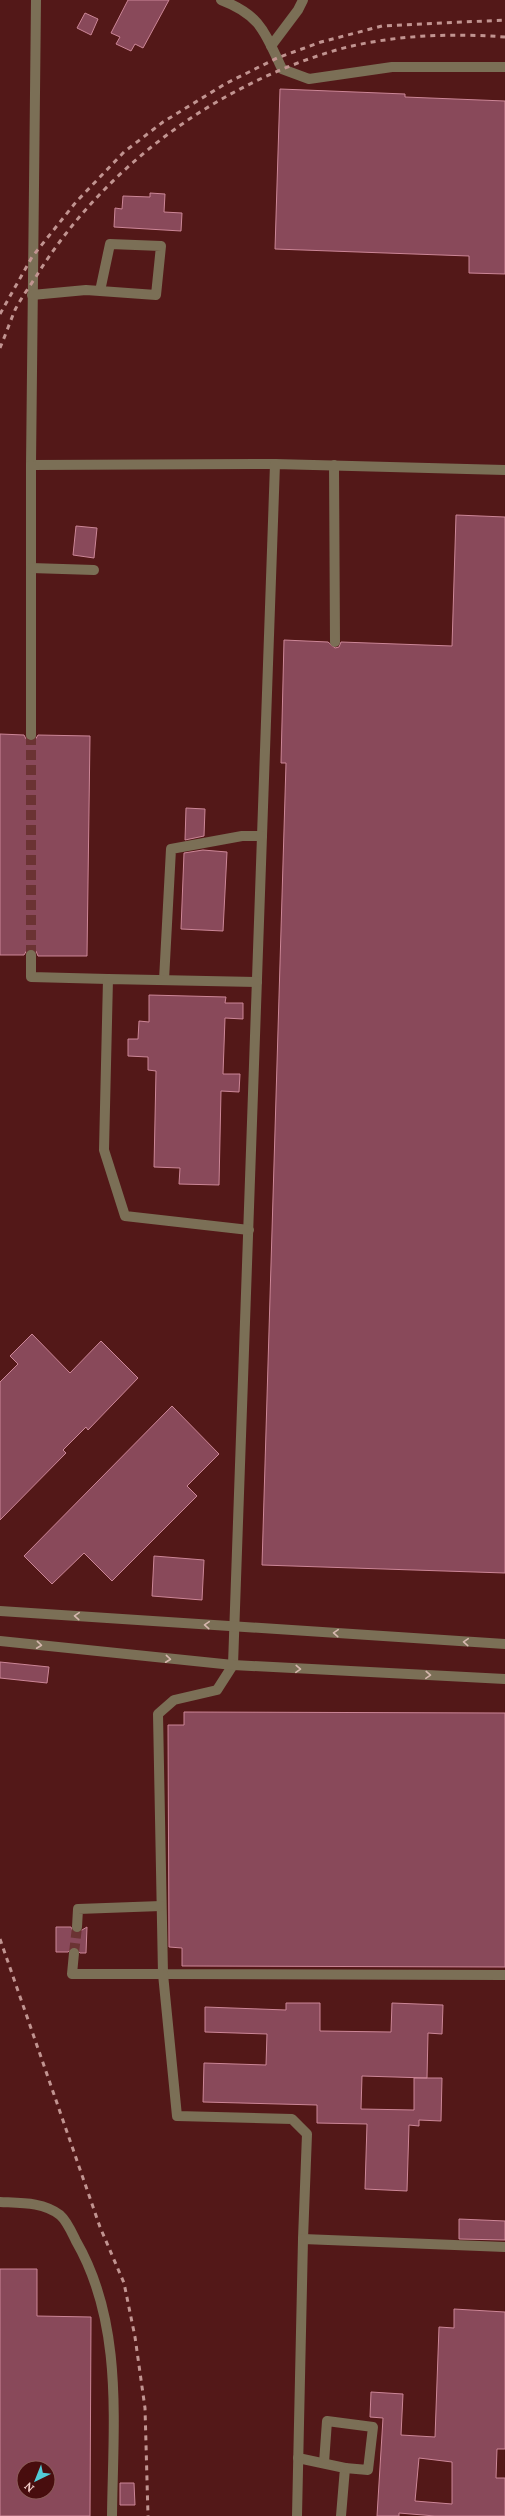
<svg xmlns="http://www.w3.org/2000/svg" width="505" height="2516" font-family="Lora,serif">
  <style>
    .building { fill: #89495a; stroke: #cc8697; fill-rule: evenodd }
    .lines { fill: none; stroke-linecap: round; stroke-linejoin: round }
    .minor-tunnel { stroke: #6b3333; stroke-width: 10; stroke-dasharray: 10 5; stroke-linecap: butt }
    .minor { stroke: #7b6f56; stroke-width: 10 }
    .rail { stroke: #c19491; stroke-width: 3; stroke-dasharray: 5 5; stroke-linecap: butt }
    .oneway { stroke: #d6b7ae }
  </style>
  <rect width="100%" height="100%" fill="#531818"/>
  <g class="building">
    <polygon points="128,0 169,0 143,48 135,44 131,51 116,44 120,37 111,33"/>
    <polygon points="85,13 98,19 91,35 77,28"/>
    <polygon points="280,89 405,94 405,97 505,101 505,274 469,273 469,256 275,249"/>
    <polygon points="150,193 165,194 164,212 182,213 181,231 114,227 115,208 122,209 123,196 150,197"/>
    <polygon points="456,515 505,517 505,1573 262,1565 286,763 281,763 284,640 328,642 335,648 339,647 341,642 452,646"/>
    <polygon points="76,526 97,528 94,558 73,555"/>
    <polygon points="0,734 24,735 26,739 31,741 35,740 38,735 90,736 87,956 38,956 36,951 31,949 27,950 24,955 0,955"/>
    <polygon points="186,808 205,809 204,836 185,840"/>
    <polygon points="203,850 227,852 223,931 181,929 184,853"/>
    <polygon points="149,995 226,997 225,1003 243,1003 243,1019 225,1018 223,1074 240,1074 239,1092 221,1091 219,1185 179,1184 180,1168 154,1167 156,1071 148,1070 148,1057 128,1056 128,1039 138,1039 139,1021 149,1022"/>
    <polygon points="32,1334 70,1373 101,1341 138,1378 88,1430 86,1427 63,1450 66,1453 0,1520 0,1382 18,1364 10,1356"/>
    <polygon points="172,1406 219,1454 187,1486 197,1496 112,1581 84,1553 52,1584 24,1556"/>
    <polygon points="154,1556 204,1560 202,1600 152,1596"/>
    <polygon points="0,1662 49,1667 47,1683 0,1678"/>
    <polygon points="184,1712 505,1713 505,1967 182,1966 182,1948 169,1947 168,1725 184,1725"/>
    <polygon points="56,1927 71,1927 73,1932 77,1933 87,1927 86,1953 80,1953 74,1947 68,1952 56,1952"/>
    <polygon points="286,2003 320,2003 320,2031 391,2032 392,2003 443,2005 442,2034 428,2033 427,2078 362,2076 361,2109 414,2110 414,2078 442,2078 441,2121 419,2120 419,2126 409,2125 407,2191 365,2189 367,2124 317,2123 317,2105 203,2102 204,2063 266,2065 267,2034 205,2032 205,2007 286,2010"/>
    <polygon points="459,2219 505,2221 505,2240 459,2239"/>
    <path d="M 0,2269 L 37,2269 L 37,2316 L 91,2317 L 90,2516 L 0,2516 ZM 24,2468 L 48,2468 L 48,2492 L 24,2492 Z"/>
    <path d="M 454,2309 L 505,2312 L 505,2449 L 497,2449 L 496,2478 L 505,2478 L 505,2516 L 435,2516 L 399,2513 L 399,2516 L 377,2516 L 383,2418 L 370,2417 L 371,2392 L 403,2394 L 401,2435 L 435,2437 L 439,2327 L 454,2328 ZM 419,2458 L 452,2462 L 452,2504 L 415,2501 Z"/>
    <polygon points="120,2483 134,2483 135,2505 120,2505"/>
  </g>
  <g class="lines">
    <g class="minor-tunnel">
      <polyline points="31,955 31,735"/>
      <polyline points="74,1953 77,1927"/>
    </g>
    <g class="minor">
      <polyline points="36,0 31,465 275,464"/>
      <path d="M 221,0 C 261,15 265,33 282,69 L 309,79 L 392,67 L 505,67"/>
      <polyline points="271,46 298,10 303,0"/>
      <polyline points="32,295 86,290 156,295 161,246 110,244 100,291"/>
      <polyline points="31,465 31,735"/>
      <polyline points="334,465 335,642"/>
      <polyline points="505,470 275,464 233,1665 217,1690 174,1700 158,1714 163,1974 505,1975"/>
      <polyline points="31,568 94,570"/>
      <polyline points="31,955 31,977 108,979"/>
      <polyline points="164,980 171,849 242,836 262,836"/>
      <polyline points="249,1230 125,1216 104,1150 108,979 257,982"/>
      <polyline points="0,1611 505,1644"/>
      <polyline points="0,1641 233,1665 505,1679"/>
      <polyline points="77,1927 78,1909 161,1906"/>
      <polyline points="74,1953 72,1974 163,1974 177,2116 292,2119 307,2134 303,2239"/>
      <path d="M 0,2202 C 21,2203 43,2202 60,2215 C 67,2221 72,2233 76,2241 C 124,2324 113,2424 112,2516"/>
      <polyline points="298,2458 345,2468 341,2516"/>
      <polyline points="324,2463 327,2421 373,2427 368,2470 345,2468"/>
      <polyline points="297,2516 303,2239 505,2247"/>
    </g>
    <g class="rail">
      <polyline points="0,314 32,257 76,202 124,152 163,122 225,84 277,58 321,42 382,26 505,20"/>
      <path d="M 0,348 C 5,336 10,322 15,310 C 21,298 30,286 37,275 C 105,166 217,84 340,49 C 392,35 452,33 505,37"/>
      <polyline points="0,1939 100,2227 124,2283 135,2337 145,2408 148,2516"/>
    </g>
  </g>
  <defs><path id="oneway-chevron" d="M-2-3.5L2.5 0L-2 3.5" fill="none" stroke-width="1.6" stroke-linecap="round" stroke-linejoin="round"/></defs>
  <g class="oneway">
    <use href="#oneway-chevron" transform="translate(77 1616) rotate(-176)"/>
    <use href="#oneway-chevron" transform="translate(207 1625) rotate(-176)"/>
    <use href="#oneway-chevron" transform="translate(336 1633) rotate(-176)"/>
    <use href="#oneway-chevron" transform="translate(466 1642) rotate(-176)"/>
    <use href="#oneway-chevron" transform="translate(39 1645) rotate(6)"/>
    <use href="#oneway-chevron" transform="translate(168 1659) rotate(6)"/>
    <use href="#oneway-chevron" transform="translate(298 1669) rotate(3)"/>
    <use href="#oneway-chevron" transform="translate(428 1675) rotate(3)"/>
  </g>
  <g transform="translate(36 2480) rotate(223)"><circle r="19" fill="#480d0e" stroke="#8d5b5a"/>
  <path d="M0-3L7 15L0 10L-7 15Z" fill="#52cbd7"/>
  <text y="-6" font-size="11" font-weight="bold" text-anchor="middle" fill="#f5cfcb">N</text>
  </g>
</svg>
